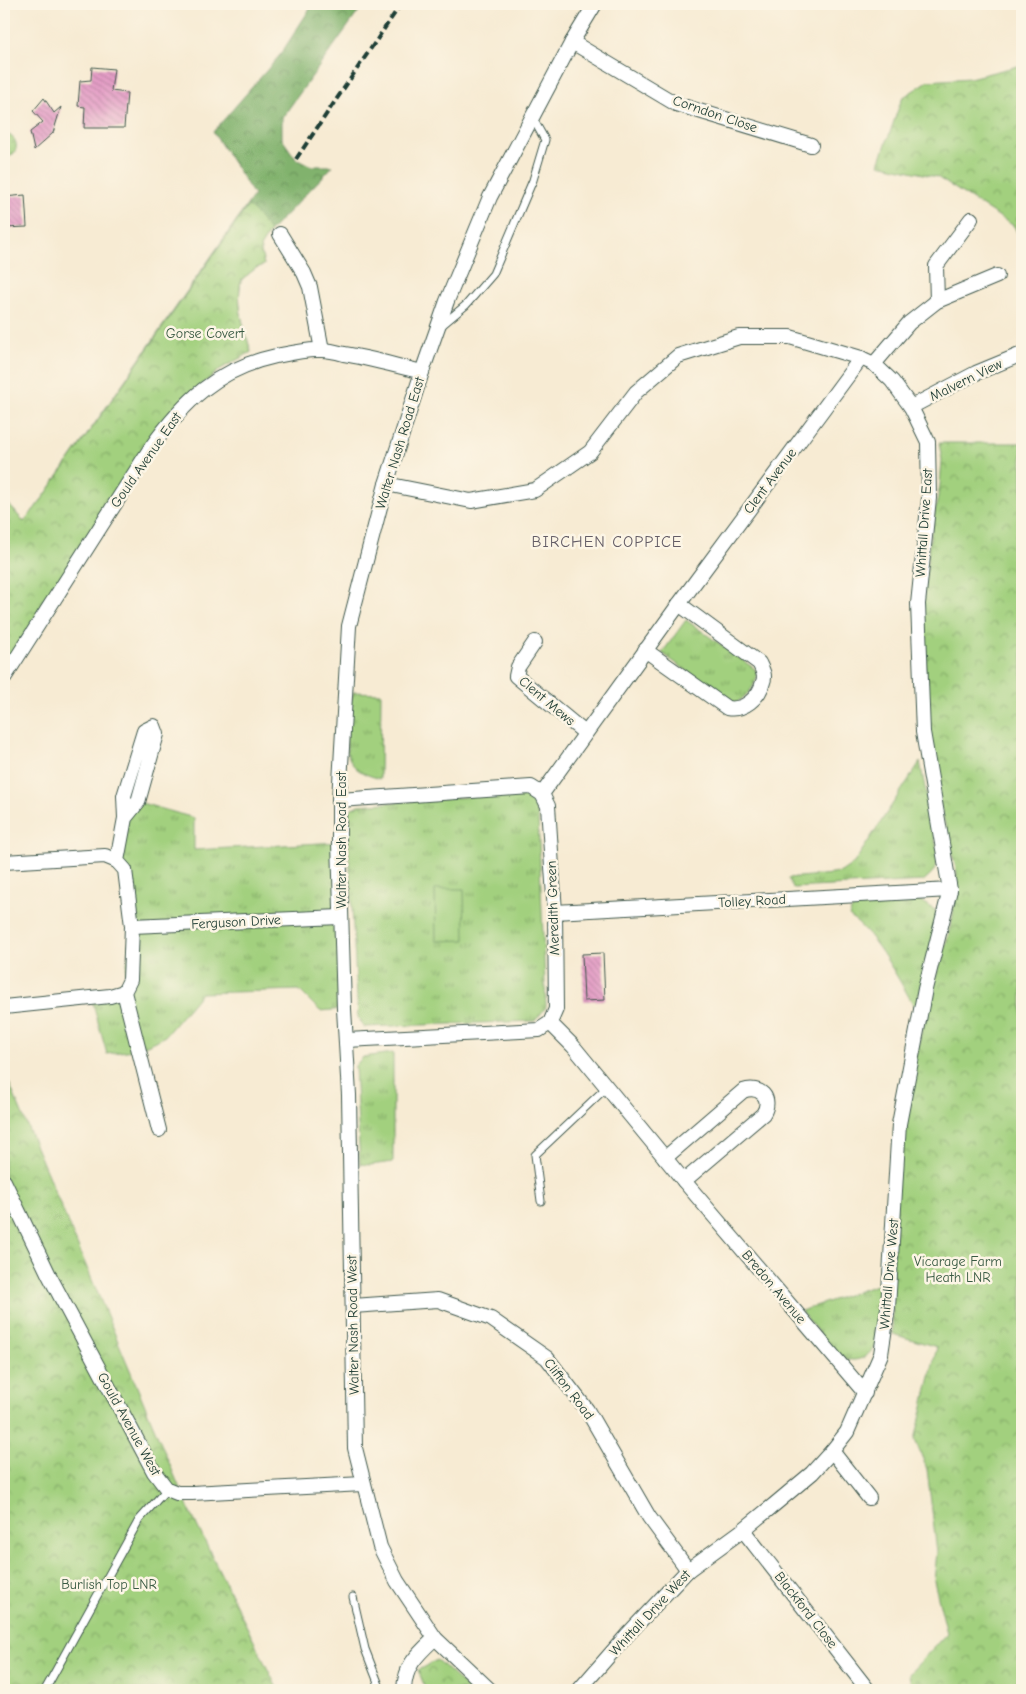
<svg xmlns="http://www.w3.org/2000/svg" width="1026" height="1694" font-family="'Comic Neue',sans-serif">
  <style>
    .grass { fill: url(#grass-tufts); stroke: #608659 }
    .forest { fill: url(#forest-crowns); stroke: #507850 }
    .park { fill: url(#park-crowns); stroke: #608659 }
    .garden { fill: url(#garden-dots); stroke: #608659 }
    .pitch { fill: #a2d07e; stroke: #608659 }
    .building { fill: url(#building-back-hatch) }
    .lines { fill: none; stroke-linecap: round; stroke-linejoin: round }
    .service-casing { stroke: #3f574c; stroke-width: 9 }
    .minor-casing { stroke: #3f574c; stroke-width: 16 }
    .service { stroke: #fff; stroke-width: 7 }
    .minor { stroke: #fff; stroke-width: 14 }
    .rail { stroke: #1f3d34; stroke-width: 4; stroke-dasharray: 8 4; stroke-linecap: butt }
    .labels { text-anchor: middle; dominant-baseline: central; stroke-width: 5; stroke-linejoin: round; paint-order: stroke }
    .street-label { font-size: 14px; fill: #1f3d34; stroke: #fcf5e5 }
    .park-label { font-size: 14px; fill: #395a43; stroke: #fcf5e5 }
    .quarter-label { font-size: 16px; letter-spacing: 1px; fill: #645d66; stroke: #fcf5e5 }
  </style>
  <defs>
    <pattern id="grass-tufts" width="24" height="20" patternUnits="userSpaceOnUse" patternTransform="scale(1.25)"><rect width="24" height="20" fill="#a2d07e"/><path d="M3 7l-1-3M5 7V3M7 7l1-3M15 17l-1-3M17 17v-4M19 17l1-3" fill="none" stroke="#83aa68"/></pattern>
    <pattern id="forest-crowns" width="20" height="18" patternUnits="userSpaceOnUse" patternTransform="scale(1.25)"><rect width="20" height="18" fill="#81b26d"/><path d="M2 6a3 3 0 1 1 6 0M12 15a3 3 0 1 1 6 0" fill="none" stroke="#69925a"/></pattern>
    <pattern id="park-crowns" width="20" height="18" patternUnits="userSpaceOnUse" patternTransform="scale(1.25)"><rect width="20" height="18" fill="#a2d07e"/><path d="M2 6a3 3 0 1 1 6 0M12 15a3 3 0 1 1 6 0" fill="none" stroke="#83aa68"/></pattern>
    <pattern id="garden-dots" width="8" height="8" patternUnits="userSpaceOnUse" patternTransform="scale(1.25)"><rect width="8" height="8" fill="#a2d07e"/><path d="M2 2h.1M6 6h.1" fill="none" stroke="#83aa68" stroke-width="1.8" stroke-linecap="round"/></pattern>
    <pattern id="building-back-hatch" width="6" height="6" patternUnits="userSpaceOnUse" patternTransform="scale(1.25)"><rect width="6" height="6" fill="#e398c4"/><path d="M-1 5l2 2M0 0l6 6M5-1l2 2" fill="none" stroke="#b77da0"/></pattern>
  </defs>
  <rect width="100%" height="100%" fill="#fcf5e5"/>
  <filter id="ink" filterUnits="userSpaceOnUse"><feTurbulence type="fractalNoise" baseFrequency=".02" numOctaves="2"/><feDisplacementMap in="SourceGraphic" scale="10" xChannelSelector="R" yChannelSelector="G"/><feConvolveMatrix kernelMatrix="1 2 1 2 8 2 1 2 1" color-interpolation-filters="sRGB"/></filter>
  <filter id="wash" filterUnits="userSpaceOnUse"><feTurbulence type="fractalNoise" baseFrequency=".0096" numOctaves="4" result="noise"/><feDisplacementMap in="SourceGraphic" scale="20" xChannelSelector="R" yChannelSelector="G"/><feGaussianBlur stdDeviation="1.12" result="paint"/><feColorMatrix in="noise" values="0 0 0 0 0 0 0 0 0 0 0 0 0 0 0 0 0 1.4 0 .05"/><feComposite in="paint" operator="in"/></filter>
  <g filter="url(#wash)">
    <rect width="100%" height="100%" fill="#f7ebd3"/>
    <g class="grass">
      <path d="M 686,620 L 755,669 C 761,682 747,696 736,703 L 729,702 L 662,653 Z"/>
      <path d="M 353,692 L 381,693 L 380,779 C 371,776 362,774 355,767 C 339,752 350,712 353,692 Z"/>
      <polygon points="154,726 138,802 194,818 194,850 339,842 344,1009 320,1011 299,990 201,993 165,1036 139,1049 107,1054 91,997 123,992 132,926 117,861 124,796"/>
      <path d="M 920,762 L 938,855 C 938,868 933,873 923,881 L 793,888 L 788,878 L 832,874 L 841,872 L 854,863 Z"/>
      <polygon points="520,793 535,804 538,818 546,1007 535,1021 364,1027 358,1017 347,817 350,809 359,805"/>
      <path d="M 914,897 L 935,910 L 937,921 L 916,1009 C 898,979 877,936 849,916 L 855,901 Z"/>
      <polygon points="393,1053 393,1162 370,1165 360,1164 355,1066 363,1057"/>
      <path d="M 882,1283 C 880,1301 881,1322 877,1340 C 872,1358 853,1366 838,1355 C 826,1346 812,1323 801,1311 Z"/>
    </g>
    <path class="forest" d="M 313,4 L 364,4 L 282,118 L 282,139 L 296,159 L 312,166 L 333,166 L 270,231 L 260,247 L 264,265 L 256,268 L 241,280 C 236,307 244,327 251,352 L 222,368 L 174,407 L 155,430 L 4,668 L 4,499 L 24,522 L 43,498 L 254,195 L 213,132 L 280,55 Z"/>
    <g class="park">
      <polygon points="1022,65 1022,243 1014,226 937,177 879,164 902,98 928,81 970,78"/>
      <path d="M 248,206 L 253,210 L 270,231 L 260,247 L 264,265 L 256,268 L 241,280 C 236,307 244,327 251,352 L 222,368 L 174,407 L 155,430 L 4,668 L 4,499 L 24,522 L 43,498 Z"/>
      <polygon points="939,443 1022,443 1022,1690 912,1690 909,1674 947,1633 934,1581 937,1552 927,1469 915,1440 937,1347 893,1334 892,1271 899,1124 931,993 947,940 953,915 957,873 936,788 929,744 922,614 929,545 940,485 942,460"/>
      <polygon points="4,1071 186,1503 278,1690 4,1690"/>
      <polygon points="437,1660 469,1690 426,1690 418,1670"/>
    </g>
    <path class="garden" d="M 6,134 C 21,138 19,157 4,158 L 4,135 Z"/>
    <polygon class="pitch" points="435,889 464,889 465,940 436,941"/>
    <g id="blocks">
      <g class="building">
        <polygon points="92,67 114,69 111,91 127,93 124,128 84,128 85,107 78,106 80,81 91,80"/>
        <polygon points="44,98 54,113 61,107 53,133 34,150 30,132 43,122 33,111"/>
        <polygon points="25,195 27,227 4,228 4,197"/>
        <polygon points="603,953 605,1000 584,1001 582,954"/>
      </g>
    </g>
  </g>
  <g filter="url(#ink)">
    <use href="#blocks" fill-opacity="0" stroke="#3f574c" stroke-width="1"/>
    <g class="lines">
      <g class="service-casing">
        <g id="service">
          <polyline points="442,325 466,305 493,274 533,180 545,140 532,117"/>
          <polyline points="541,1201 535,1155 607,1087"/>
          <polyline points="353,1597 365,1649 381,1690"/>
          <polyline points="45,1690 139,1520 167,1489"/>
        </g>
      </g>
      <g class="minor-casing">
        <g id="minor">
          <polyline points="572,42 676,104 811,145"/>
          <polyline points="280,234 304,273 310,287 322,350"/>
          <polyline points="937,301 936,266 971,219"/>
          <polyline points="874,364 909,323 937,301 997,276"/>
          <polyline points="911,407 976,373 1022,354"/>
          <polyline points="386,484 471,501 535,490 590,452 636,392 678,356 739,337 790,337 861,358 874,364 892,381 911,407 928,442 929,498 918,604 923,732 950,890 925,989 899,1124 888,1308 881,1354 847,1432 832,1451 812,1473 775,1504 743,1530 688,1570 627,1635 579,1690"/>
          <polyline points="535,642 518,667 516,676 585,733"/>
          <path d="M 645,650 L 727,708 C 744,711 759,698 763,682 C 766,675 762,669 759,663 L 679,604"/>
          <path d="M 4,678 L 150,449 C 184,401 217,369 276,356 C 290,353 307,349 321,350 C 329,350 337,352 344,354 C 370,358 396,366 422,372"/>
          <polyline points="542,794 679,604 861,358"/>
          <polyline points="339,800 531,787 542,794 548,806 555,912 556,1009 550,1023 539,1030 347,1040"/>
          <polyline points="125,818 138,802 157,734 154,726 144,731 124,796 125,818 117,861 125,870 132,926 130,980 124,992 159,1130"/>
          <polyline points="4,862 105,856 117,861"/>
          <polyline points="555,912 950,890"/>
          <polyline points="132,926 340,917"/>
          <polyline points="4,1007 110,996 124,992"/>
          <polyline points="550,1023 573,1046 684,1181 865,1393"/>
          <path d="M 665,1158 L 743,1091 C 760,1085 773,1098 763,1114 L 684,1181"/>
          <polyline points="4,1181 49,1275 154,1472 167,1489 177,1493 192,1493 363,1484"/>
          <polyline points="353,1306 438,1300 491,1319 547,1358 587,1410 649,1517 688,1570"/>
          <polyline points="832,1451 869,1498"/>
          <polyline points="743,1530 868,1690"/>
          <path d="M 404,1690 C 405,1665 417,1655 435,1638"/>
          <polyline points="490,1690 435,1638 397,1581 380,1547 355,1448 349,1095 344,1009 339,842 339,800 349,626 386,484 422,372 447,301 490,197 572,42 595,4"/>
        </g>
      </g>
      <use href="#service" class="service"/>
      <use href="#minor" class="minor"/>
      <polyline class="rail" points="296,159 401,4"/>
    </g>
  </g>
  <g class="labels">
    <g class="street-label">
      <text transform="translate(715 114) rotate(19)">Corndon Close</text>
      <text transform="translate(966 380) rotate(-26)">Malvern View</text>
      <text transform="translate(400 443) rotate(-73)">Walter Nash Road East</text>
      <text transform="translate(146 460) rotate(-55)">Gould Avenue East</text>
      <text transform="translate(770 481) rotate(-53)">Clent Avenue</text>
      <text transform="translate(924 523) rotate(-86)">Whittall Drive East</text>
      <text transform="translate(547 701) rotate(40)">Clent Mews</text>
      <text transform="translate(341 840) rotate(-90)">Walter Nash Road East</text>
      <text transform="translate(752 901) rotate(-3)">Tolley Road</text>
      <text transform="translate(553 908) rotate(-92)">Meredith Green</text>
      <text transform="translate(236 922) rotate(-3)">Ferguson Drive</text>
      <text transform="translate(889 1274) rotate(-85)">Whittall Drive West</text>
      <text transform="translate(774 1287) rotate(50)">Bredon Avenue</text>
      <text transform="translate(353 1325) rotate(-91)">Walter Nash Road West</text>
      <text transform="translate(569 1389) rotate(53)">Clifton Road</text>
      <text transform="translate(129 1424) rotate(61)">Gould Avenue West</text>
      <text transform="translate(806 1610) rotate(52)">Blackford Close</text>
      <text transform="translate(650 1613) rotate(-47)">Whittall Drive West</text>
    </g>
    <g class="park-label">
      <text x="205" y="333">Gorse Covert</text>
      <text x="958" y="1261">Vicarage Farm<tspan x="958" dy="16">Heath LNR</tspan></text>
      <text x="109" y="1584">Burlish Top LNR</text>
    </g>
    <g class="quarter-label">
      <text x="607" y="542">BIRCHEN COPPICE</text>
    </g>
  </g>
  <rect width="1026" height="1694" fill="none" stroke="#fcf5e5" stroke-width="20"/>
</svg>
